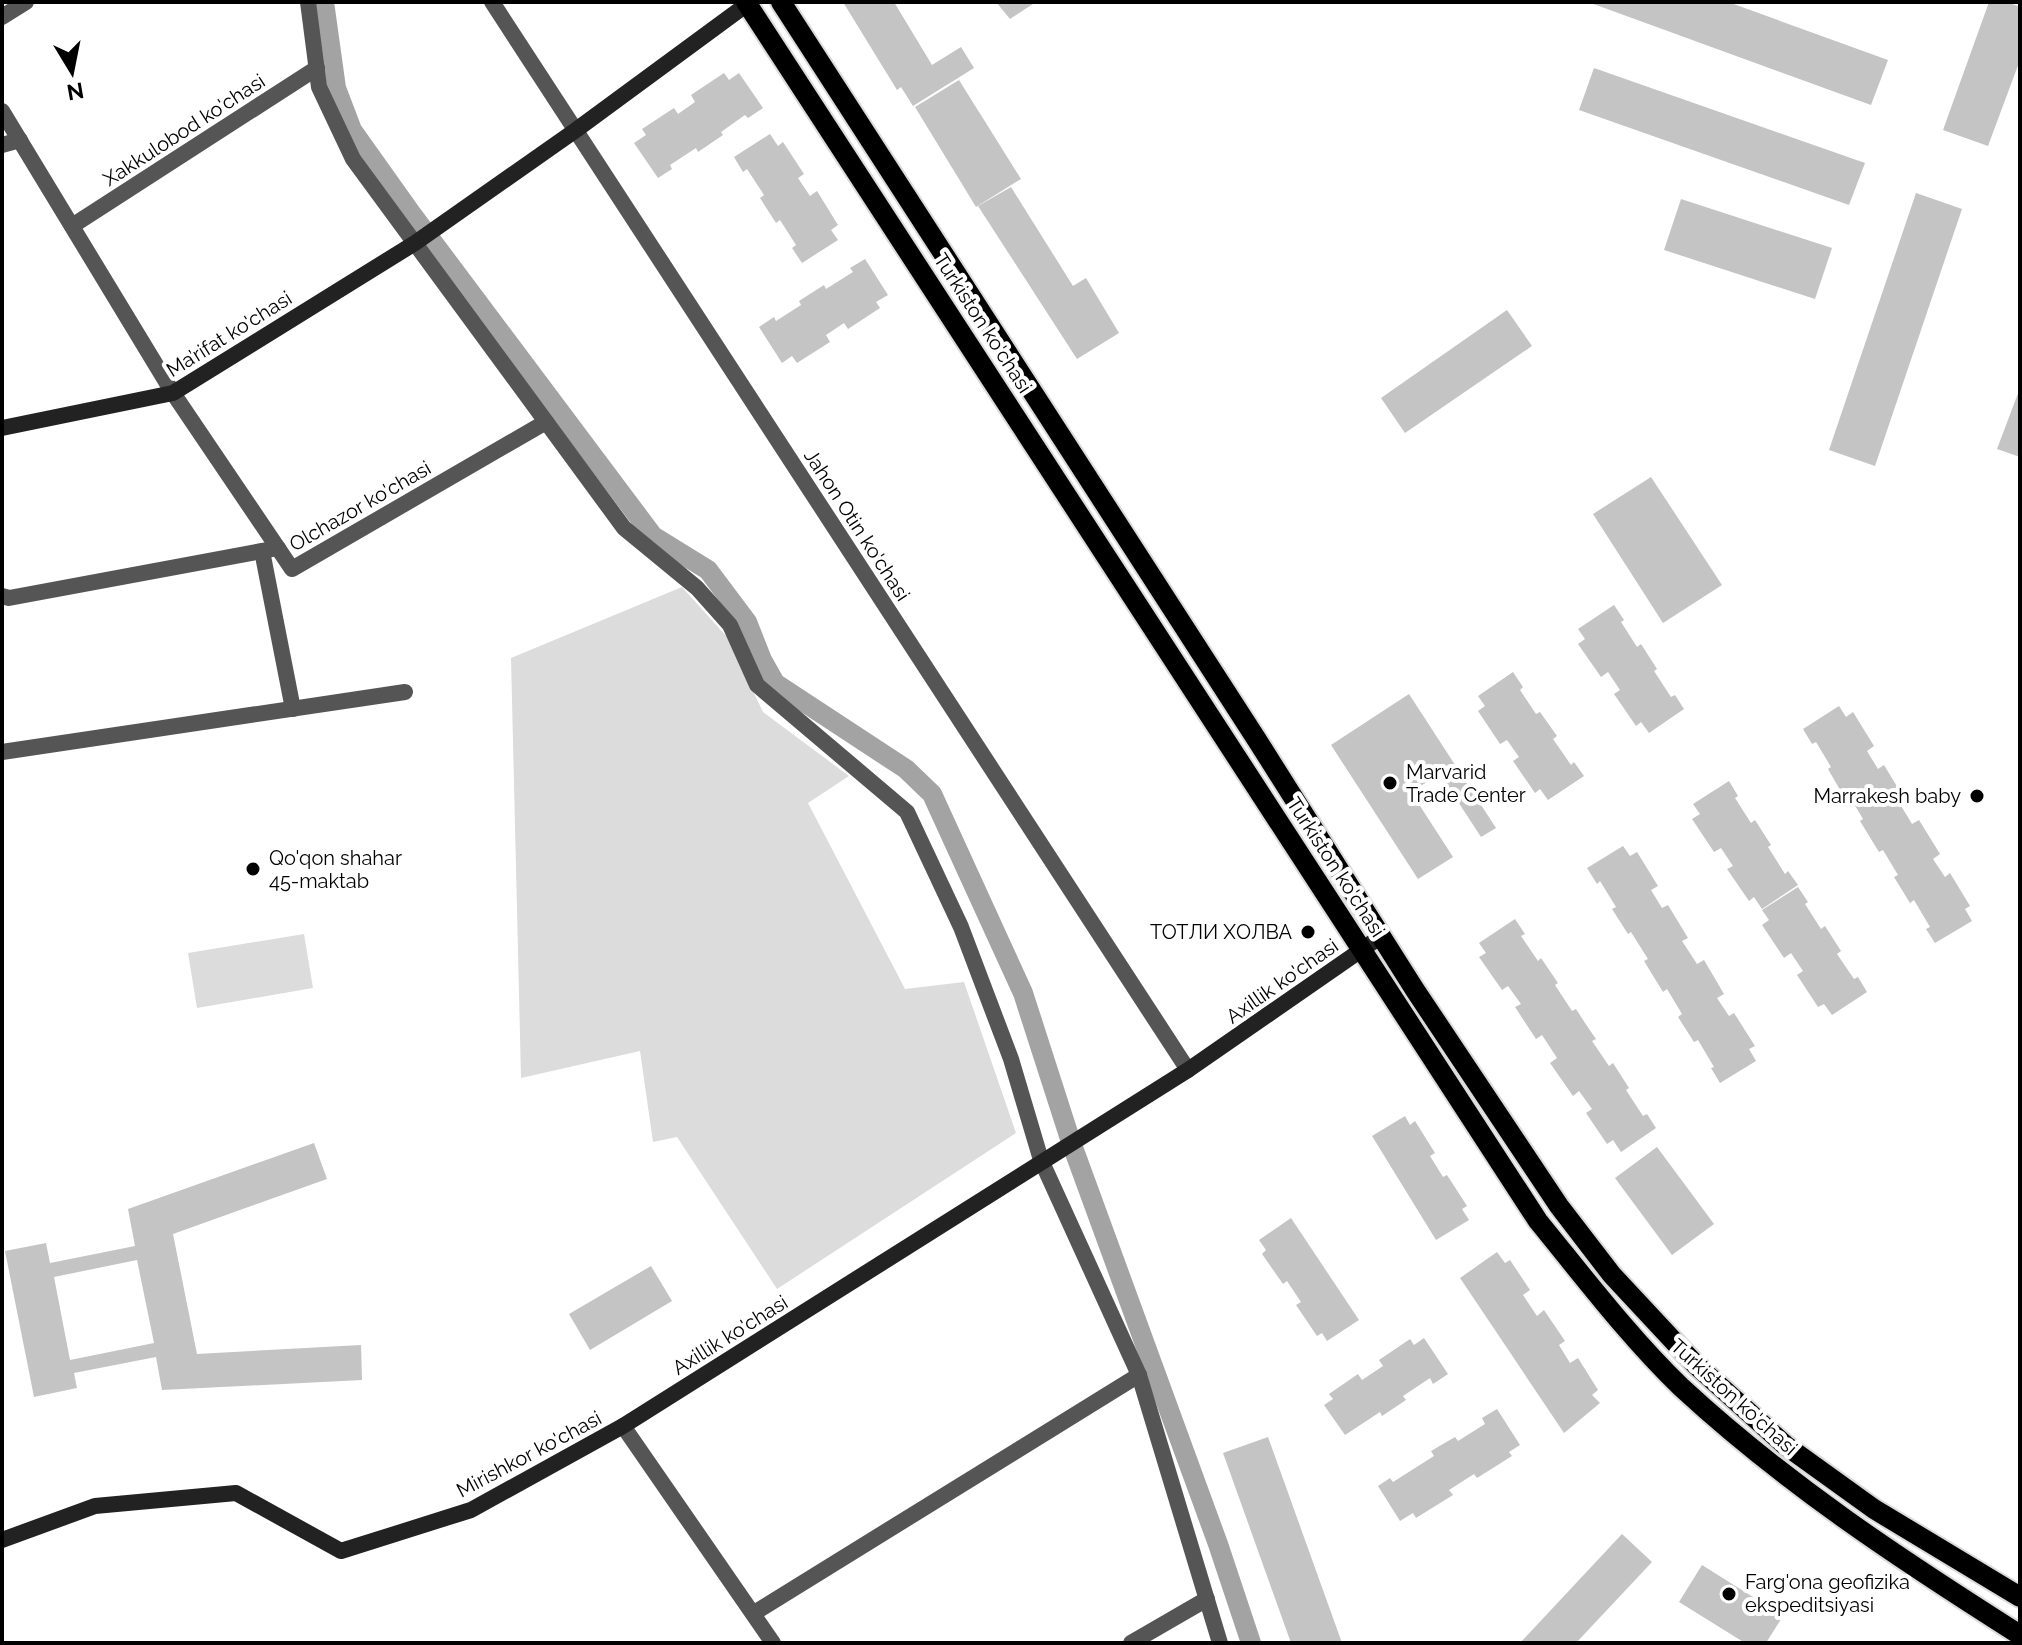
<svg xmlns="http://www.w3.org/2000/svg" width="2022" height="1645" font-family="Raleway,sans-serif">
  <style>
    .green { fill: #dcdcdc }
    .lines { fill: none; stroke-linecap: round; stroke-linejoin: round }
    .canal { stroke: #a3a3a3; stroke-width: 20 }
    .building { fill: #c4c4c4; fill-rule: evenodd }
    .primary-casing { stroke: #dbdbdb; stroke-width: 24 }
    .street { stroke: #555; stroke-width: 16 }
    .secondary { stroke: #222; stroke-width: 16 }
    .primary { stroke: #000; stroke-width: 20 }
    .poi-dot { fill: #000; stroke: #fff; stroke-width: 3 }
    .labels { text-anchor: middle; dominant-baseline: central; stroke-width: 8; stroke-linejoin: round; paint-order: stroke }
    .street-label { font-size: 20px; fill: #000; stroke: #fff }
    .poi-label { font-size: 20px; fill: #000; stroke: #fff; text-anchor: start }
  </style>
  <rect width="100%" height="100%" fill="#fff"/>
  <g class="green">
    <polygon points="682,587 727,637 763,712 849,776 808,803 905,989 964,982 1016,1133 777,1289 677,1137 653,1142 640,1051 521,1078 511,658"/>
    <polygon points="304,934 313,988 197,1008 188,953"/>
  </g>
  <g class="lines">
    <polyline class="canal" points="324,2 336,88 352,130 411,213 653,536 708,570 747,622 762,660 775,683 906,769 932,794 1023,993 1071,1142 1218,1544 1251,1643"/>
  </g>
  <g class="building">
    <polygon points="843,2 894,2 932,65 961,47 974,68 913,106 901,87 897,90"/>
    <polygon points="996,2 1036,2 1010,19"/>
    <polygon points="1588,2 1728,2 1888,60 1871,105"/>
    <polygon points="1989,2 2007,2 2020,7 2020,60 1988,146 1943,130"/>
    <polygon points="1594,68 1865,163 1849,205 1579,110"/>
    <polygon points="724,73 729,80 739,73 763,108 748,118 745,115 721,132 723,135 698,152 696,148 670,165 672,169 658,178 634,143 646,135 642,129 674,108 678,114 695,102 691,95"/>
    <polygon points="959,80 1021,179 976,207 915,107"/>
    <polygon points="770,134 778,146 783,142 804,174 798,178 810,196 817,191 838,225 831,230 838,240 802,263 792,248 796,245 780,220 776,223 760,198 764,195 747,169 743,172 734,157"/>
    <polygon points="1011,187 1073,286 1086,278 1119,333 1077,359 978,206"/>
    <polygon points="1916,193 1962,209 1875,466 1829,450"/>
    <polygon points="1681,199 1832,248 1815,299 1664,250"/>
    <polygon points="865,259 888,295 876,302 880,308 848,329 844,323 826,335 830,342 797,363 792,356 782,363 759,327 774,317 776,321 801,305 799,301 824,285 826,289 853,272 850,268"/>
    <polygon points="1507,310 1532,346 1405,433 1381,398"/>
    <polygon points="2020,388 2020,457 1997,449"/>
    <polygon points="1651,477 1722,585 1663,623 1593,514"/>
    <polygon points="1614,605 1624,620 1621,622 1637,647 1641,644 1657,669 1654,671 1671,697 1675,695 1684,709 1649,733 1641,722 1636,726 1614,694 1620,690 1608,672 1601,677 1578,644 1585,639 1578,629"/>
    <polygon points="1513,672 1523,687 1520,690 1536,714 1540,712 1557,736 1553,739 1571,765 1574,762 1584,776 1548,800 1540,789 1535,793 1513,761 1519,757 1507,740 1500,744 1478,711 1485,706 1478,696"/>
    <polygon points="1409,694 1496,828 1481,837 1440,774 1411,792 1453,857 1418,879 1331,745"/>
    <polygon points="1839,706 1846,717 1853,712 1874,746 1867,751 1878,769 1884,765 1904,798 1898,801 1906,814 1912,824 1919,820 1940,854 1933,859 1945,877 1950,873 1970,906 1965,909 1972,921 1935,943 1926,929 1930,927 1914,900 1910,903 1894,877 1898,875 1883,850 1879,852 1860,821 1863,819 1847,792 1843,795 1828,769 1831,767 1816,742 1812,744 1803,729"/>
    <polygon points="1729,781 1738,796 1735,798 1751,823 1755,820 1771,845 1768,847 1785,874 1788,871 1798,885 1762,909 1754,897 1749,901 1727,869 1733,866 1721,848 1714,852 1692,819 1700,814 1693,804"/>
    <polygon points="1623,846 1630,856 1637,852 1658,886 1651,890 1662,908 1668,905 1688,938 1682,941 1697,964 1704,960 1724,994 1717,998 1729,1016 1734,1013 1755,1046 1749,1049 1756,1061 1720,1083 1711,1068 1714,1067 1698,1040 1694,1042 1678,1017 1682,1014 1667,989 1663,992 1644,961 1648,959 1631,932 1628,934 1612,909 1616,907 1600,881 1597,884 1587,868"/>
    <polygon points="1798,887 1808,902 1805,904 1821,929 1825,926 1841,951 1837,954 1854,979 1858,977 1867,992 1832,1015 1824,1004 1818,1007 1797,975 1803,971 1791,953 1784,958 1762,925 1769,920 1762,910"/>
    <polygon points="1515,919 1525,934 1521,936 1538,961 1541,958 1558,983 1555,985 1572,1011 1576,1009 1585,1023 1596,1039 1592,1041 1609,1066 1613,1063 1629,1088 1626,1090 1643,1116 1647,1114 1656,1128 1621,1152 1613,1140 1607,1144 1586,1113 1592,1109 1579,1091 1573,1096 1550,1063 1557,1058 1542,1035 1536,1039 1515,1007 1521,1004 1508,986 1502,990 1479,957 1486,953 1479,943"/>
    <polygon points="1405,1116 1410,1125 1415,1121 1435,1153 1430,1156 1443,1177 1447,1175 1467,1206 1462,1209 1469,1220 1436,1240 1372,1136"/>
    <path d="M 314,1143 L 327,1179 L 173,1234 L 197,1354 L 361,1345 L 362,1380 L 162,1390 L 156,1357 L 74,1373 L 77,1388 L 34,1397 L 5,1251 L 46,1243 L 50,1263 L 135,1246 L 128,1209 ZM 137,1260 L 154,1343 L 70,1360 L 54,1277 Z"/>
    <polygon points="1657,1147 1714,1224 1672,1255 1615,1178"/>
    <polygon points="1291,1218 1359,1320 1327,1341 1322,1333 1317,1336 1296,1305 1301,1302 1287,1281 1283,1284 1262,1254 1266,1250 1259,1240"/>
    <polygon points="1497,1252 1505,1263 1510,1260 1530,1290 1523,1295 1537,1316 1544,1310 1565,1341 1559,1345 1570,1363 1578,1358 1598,1390 1592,1395 1600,1403 1564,1433 1460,1278"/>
    <polygon points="651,1266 672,1301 590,1350 569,1314"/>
    <polygon points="1424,1338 1448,1374 1433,1384 1430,1378 1403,1396 1406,1400 1382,1416 1380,1412 1345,1435 1324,1405 1333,1399 1329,1394 1358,1374 1362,1380 1383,1366 1379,1360 1410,1339 1414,1345"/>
    <polygon points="1497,1409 1520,1445 1509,1452 1512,1456 1477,1478 1474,1474 1449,1490 1453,1495 1416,1518 1413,1513 1400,1521 1378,1486 1390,1478 1393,1482 1434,1456 1431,1451 1455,1437 1458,1441 1485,1424 1482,1418"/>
    <polygon points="1268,1437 1342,1643 1291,1643 1223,1453"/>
    <polygon points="1622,1534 1652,1562 1576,1643 1520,1643"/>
    <polygon points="1702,1565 1783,1616 1766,1643 1745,1643 1679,1602"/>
  </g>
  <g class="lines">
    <g class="primary-casing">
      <g id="primary">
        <path d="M 746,2 L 1538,1221 C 1583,1276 1630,1338 1681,1387 C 1786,1484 1900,1559 2020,1635"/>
        <polyline points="781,2 1257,740 1415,990 1559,1206 1612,1275 1695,1364 1785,1445 1874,1509 2020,1597"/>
      </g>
    </g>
    <g class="street">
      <polyline points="308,2 319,87 353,159 624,528 697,588 730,625 757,685 907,812 961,927 1011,1059 1041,1160 1139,1375 1220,1643"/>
      <polyline points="492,2 1188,1070"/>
      <polyline points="2,17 26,2"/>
      <polyline points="2,111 173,393 292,569 546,422"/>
      <polyline points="2,145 20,140"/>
      <polyline points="72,226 317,68"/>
      <polyline points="262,551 293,709"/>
      <polyline points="2,596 9,598 278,548"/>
      <polyline points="2,752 405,692"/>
      <polyline points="623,1426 773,1643"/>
      <polyline points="754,1613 1139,1375"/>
      <polyline points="1131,1643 1207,1599"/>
    </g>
    <g class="secondary">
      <polyline points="2,428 173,393 415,243 576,130 750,2"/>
      <polyline points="2,1540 95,1506 236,1493 341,1551 471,1510 623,1426 1188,1070 1380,937"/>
    </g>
    <use href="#primary" class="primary"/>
  </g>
  <g class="poi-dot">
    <circle cx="1390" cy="783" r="8"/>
    <circle cx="1977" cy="796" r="8"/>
    <circle cx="253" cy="869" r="8"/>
    <circle cx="1308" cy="932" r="8"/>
    <circle cx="1729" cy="1594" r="8"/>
  </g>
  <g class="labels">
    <g class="street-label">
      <text transform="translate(184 130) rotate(-33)">Xakkulobod ko'chasi</text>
      <text transform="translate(983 323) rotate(57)">Turkiston ko'chasi</text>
      <text transform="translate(229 334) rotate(-32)">Ma’rifat ko'chasi</text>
      <text transform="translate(360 506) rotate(-30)">Olchazor ko'chasi</text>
      <text transform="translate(857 525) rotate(57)">Jahon Otin ko'chasi</text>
      <text transform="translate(1336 867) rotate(57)">Turkiston ko'chasi</text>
      <text transform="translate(1282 981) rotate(-35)">Axillik ko'chasi</text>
      <text transform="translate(730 1335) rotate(-32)">Axillik ko'chasi</text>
      <text transform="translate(1734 1397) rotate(42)">Turkiston ko'chasi</text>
      <text transform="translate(529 1454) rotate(-28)">Mirishkor ko'chasi</text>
    </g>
    <g class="poi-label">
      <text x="1406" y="772">Marvarid<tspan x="1406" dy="23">Trade Center</tspan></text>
      <text x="1961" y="796" text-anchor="end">Marrakesh baby</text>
      <text x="269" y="858">Qo'qon shahar<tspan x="269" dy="23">45-maktab</tspan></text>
      <text x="1292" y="932" text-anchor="end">ТОТЛИ ХОЛВА</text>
      <text x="1745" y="1582">Farg'ona geofizika<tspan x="1745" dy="23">ekspeditsiyasi</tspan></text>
    </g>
  </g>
  <rect width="2022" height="1645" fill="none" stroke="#000000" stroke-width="8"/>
  <g transform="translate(72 72) rotate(170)" stroke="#ffffff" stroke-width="6" paint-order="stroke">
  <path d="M0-6L14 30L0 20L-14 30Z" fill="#000000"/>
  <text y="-12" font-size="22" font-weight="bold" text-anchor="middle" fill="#000000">N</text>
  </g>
</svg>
